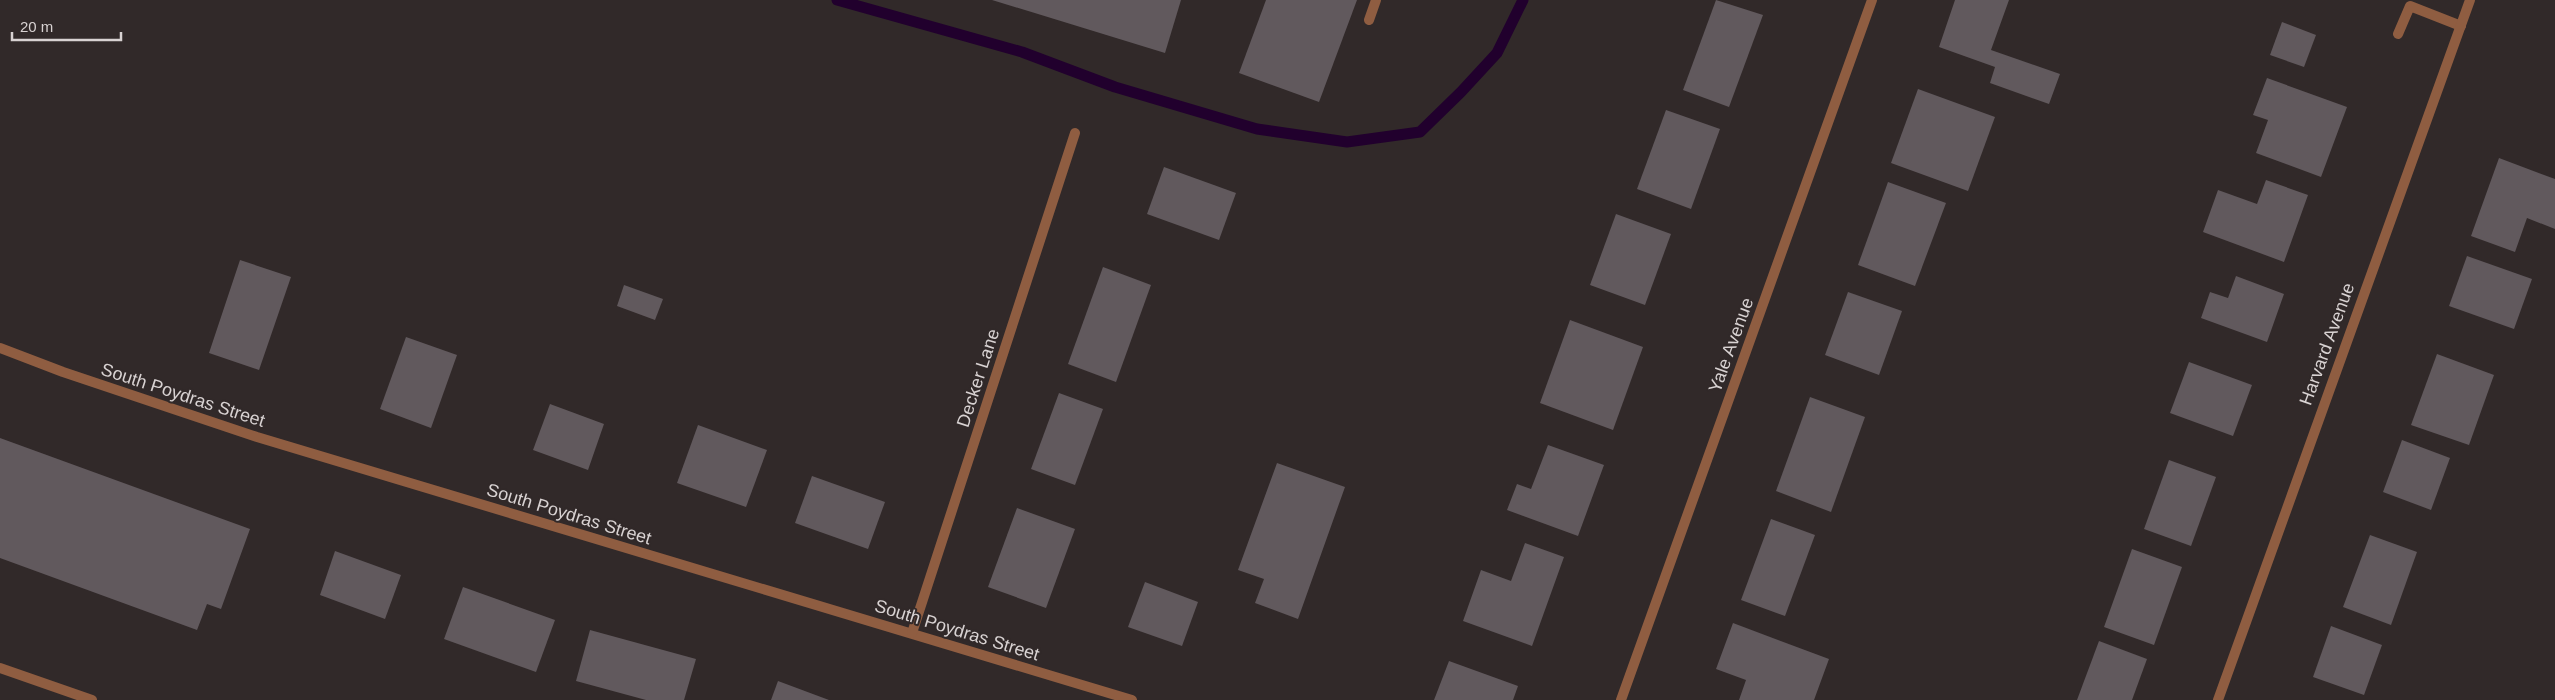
<svg xmlns="http://www.w3.org/2000/svg" width="2555" height="700" font-family="Arial,sans-serif">
  <style>
    .lines { fill: none; stroke-linecap: round; stroke-linejoin: round }
    .stream { stroke: #21002d; stroke-width: 11 }
    .building { fill: #61595d }
    .lane { stroke: #8f5d41; stroke-width: 10 }
    .street { stroke: #8f5d41; stroke-width: 10 }
    .labels { text-anchor: middle; dominant-baseline: central; stroke-width: 4; stroke-linejoin: round; paint-order: stroke }
    .street-label { font-size: 18px; fill: #d8d2d2; stroke: #312929 }
  </style>
  <rect width="100%" height="100%" fill="#312929"/>
  <g class="lines">
    <polyline class="stream" points="837,0 1022,52 1115,87 1257,129 1347,142 1420,132 1461,92 1497,53 1523,0"/>
  </g>
  <g class="building">
    <polygon points="992,0 1181,0 1165,53"/>
    <polygon points="1266,0 1357,0 1319,102 1239,73"/>
    <polygon points="1716,0 1763,15 1729,107 1683,90"/>
    <polygon points="1955,0 2009,0 1991,50 2060,74 2049,104 1990,83 1995,67 1939,47"/>
    <polygon points="2282,22 2316,35 2304,67 2270,55"/>
    <polygon points="2267,78 2347,107 2321,177 2256,153 2268,120 2253,115"/>
    <polygon points="1918,89 1995,117 1968,191 1891,163"/>
    <polygon points="1666,110 1720,129 1691,209 1637,189"/>
    <polygon points="2499,158 2555,179 2555,229 2527,218 2515,252 2471,236"/>
    <polygon points="1164,167 1236,193 1219,240 1147,214"/>
    <polygon points="2266,180 2308,195 2284,262 2203,232 2218,190 2257,204"/>
    <polygon points="1888,182 1946,203 1915,286 1858,265"/>
    <polygon points="1616,214 1671,234 1645,305 1590,285"/>
    <polygon points="2467,256 2532,279 2514,329 2449,306"/>
    <polygon points="240,260 291,277 259,370 209,353"/>
    <polygon points="1103,267 1151,285 1116,382 1068,364"/>
    <polygon points="2236,276 2284,294 2267,342 2201,318 2210,292 2228,298"/>
    <polygon points="624,285 663,299 655,320 617,306"/>
    <polygon points="1848,292 1902,311 1879,375 1825,355"/>
    <polygon points="1570,320 1643,347 1613,430 1540,403"/>
    <polygon points="406,337 457,355 431,428 380,409"/>
    <polygon points="2437,354 2494,375 2469,445 2411,425"/>
    <polygon points="2189,362 2252,385 2233,436 2170,413"/>
    <polygon points="1059,393 1103,409 1075,485 1031,469"/>
    <polygon points="1810,397 1865,417 1831,512 1776,491"/>
    <polygon points="550,404 604,424 588,470 533,450"/>
    <polygon points="698,425 767,450 746,507 677,483"/>
    <polygon points="0,438 250,529 221,609 207,604 197,630 0,558"/>
    <polygon points="2402,440 2450,458 2431,510 2383,492"/>
    <polygon points="1548,445 1604,465 1578,536 1507,510 1517,484 1531,489"/>
    <polygon points="2169,460 2216,477 2191,546 2144,529"/>
    <polygon points="1277,463 1345,487 1298,619 1255,603 1264,579 1238,570"/>
    <polygon points="812,476 885,502 868,549 795,523"/>
    <polygon points="1017,508 1075,529 1046,608 988,587"/>
    <polygon points="1771,519 1815,535 1785,616 1741,600"/>
    <polygon points="2370,535 2417,552 2391,625 2343,607"/>
    <polygon points="1525,543 1564,557 1532,646 1463,621 1481,570 1511,581"/>
    <polygon points="2132,549 2182,567 2154,645 2104,627"/>
    <polygon points="335,551 401,575 385,619 320,595"/>
    <polygon points="1145,582 1198,602 1182,646 1128,627"/>
    <polygon points="463,587 555,620 536,672 444,639"/>
    <polygon points="1733,623 1829,659 1814,700 1739,700 1746,680 1716,669"/>
    <polygon points="2331,626 2382,645 2364,695 2313,677"/>
    <polygon points="590,630 696,659 684,700 646,700 576,681"/>
    <polygon points="2099,641 2147,659 2132,700 2077,700"/>
    <polygon points="1449,661 1518,686 1513,700 1434,700"/>
    <polygon points="778,681 829,700 771,700"/>
  </g>
  <g class="lines">
    <g class="lane">
      <polyline points="1369,20 1376,0"/>
      <polyline points="2398,34 2410,6 2461,26"/>
      <polyline points="0,668 92,700"/>
    </g>
    <g class="street">
      <polyline points="0,348 63,372 257,437 1132,700"/>
      <polyline points="912,633 1075,133"/>
      <polyline points="1621,700 1872,0"/>
      <polyline points="2218,700 2470,0"/>
    </g>
  </g>
  <g class="labels">
    <g class="street-label">
      <text transform="translate(2327 344) rotate(-70)">Harvard Avenue</text>
      <text transform="translate(1731 345) rotate(-70)">Yale Avenue</text>
      <text transform="translate(978 378) rotate(-72)">Decker Lane</text>
      <text transform="translate(183 395) rotate(18)">South Poydras Street</text>
      <text transform="translate(569 514) rotate(17)">South Poydras Street</text>
      <text transform="translate(957 630) rotate(17)">South Poydras Street</text>
    </g>
  </g>
  <path d="M12 32v8h109v-8" fill="none" stroke="#d8d2d2" stroke-width="2.5"/>
  <text x="20" y="32" font-size="15" fill="#d8d2d2" stroke="#312929" stroke-width="4" paint-order="stroke">20 m</text>
</svg>
